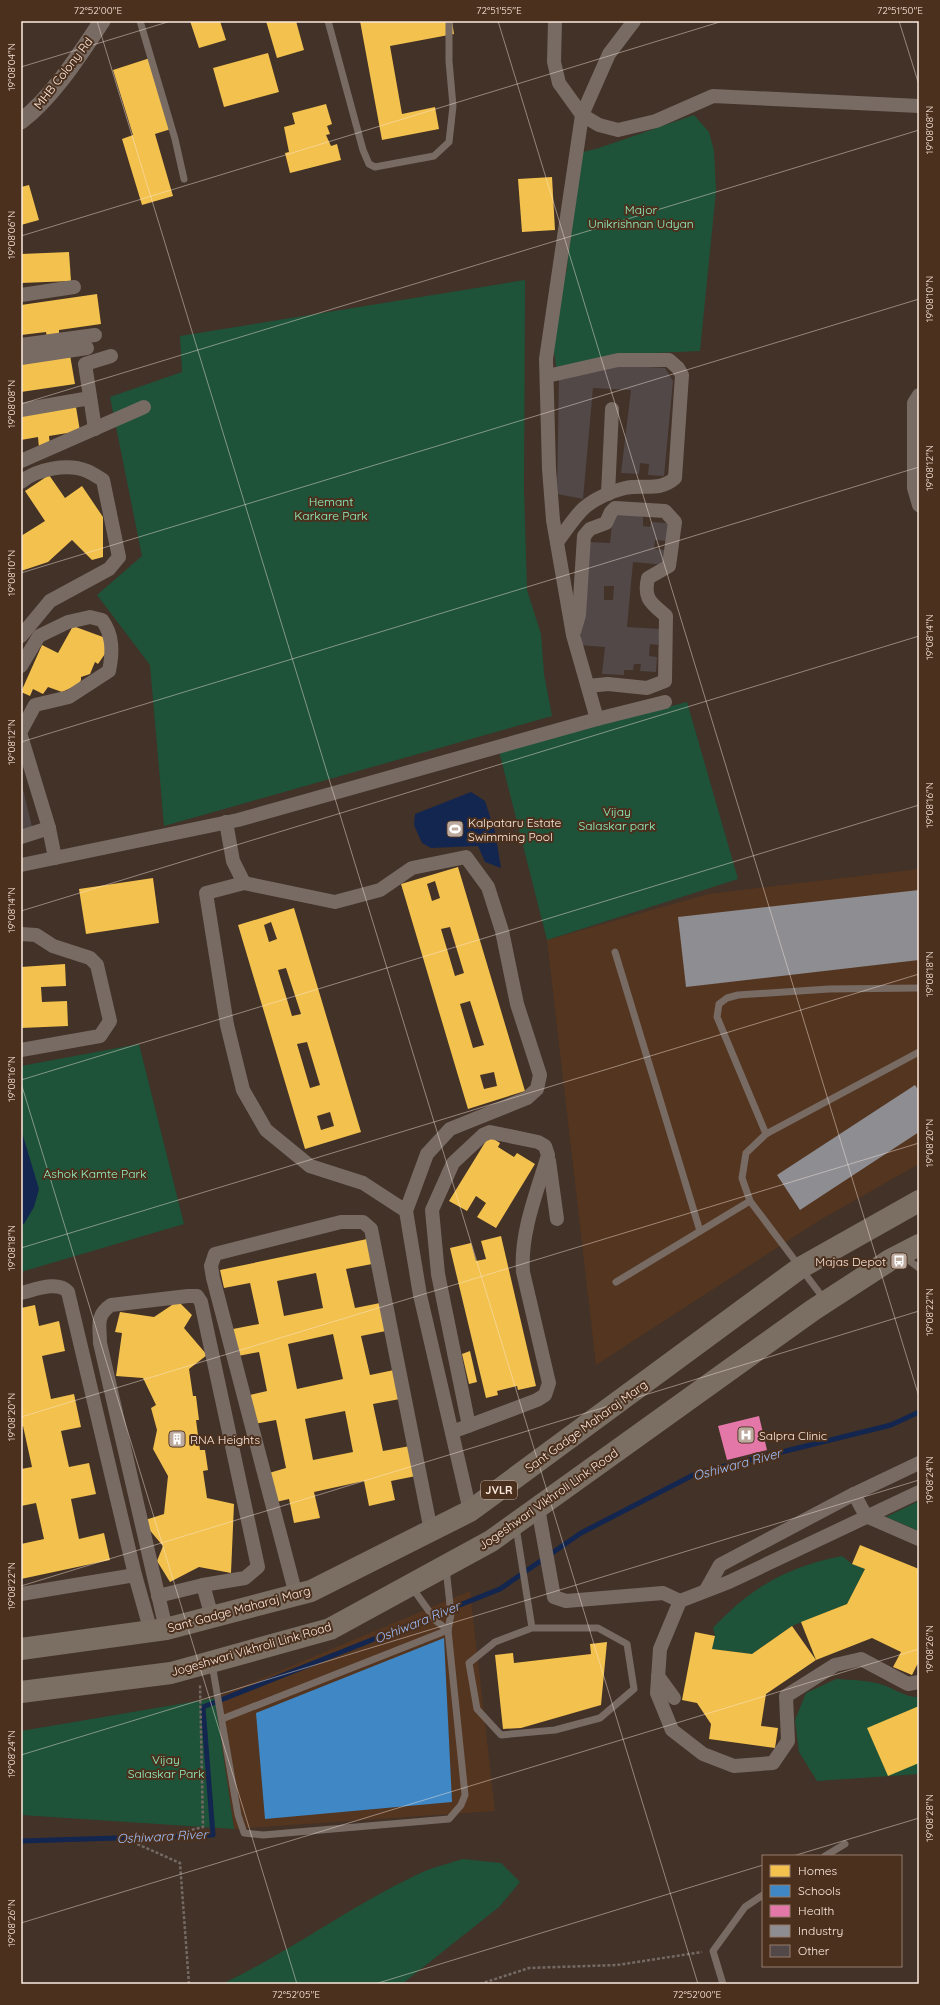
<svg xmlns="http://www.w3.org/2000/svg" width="940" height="2005" font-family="Quicksand,sans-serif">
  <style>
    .built { fill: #543520 }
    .green { fill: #1e5339 }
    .water { fill: #13264f }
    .homes { fill: #f2c14e; fill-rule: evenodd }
    .schools { fill: #3f88c5 }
    .health { fill: #e377a8 }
    .industry { fill: #8d8d92 }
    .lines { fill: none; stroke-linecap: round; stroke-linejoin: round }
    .stream { stroke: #13264f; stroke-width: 5 }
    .building { fill: #524848; fill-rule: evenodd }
    .path { stroke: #756a63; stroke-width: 2.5; stroke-dasharray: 3 2; stroke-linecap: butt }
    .service { stroke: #776b64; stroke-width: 7 }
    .minor { stroke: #776b64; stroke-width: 14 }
    .tertiary { stroke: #776b64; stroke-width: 17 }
    .primary { stroke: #7b6e62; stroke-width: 22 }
    .ticks { fill: none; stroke: #fdebdf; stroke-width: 1; stroke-opacity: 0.45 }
    .labels { text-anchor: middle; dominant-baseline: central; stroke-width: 4; stroke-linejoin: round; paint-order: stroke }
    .shield { fill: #4c301e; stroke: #c8b3a5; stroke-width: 1 }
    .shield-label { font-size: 11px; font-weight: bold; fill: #fdebdf }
    .street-label { font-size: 12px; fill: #fdebdf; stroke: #4c301e }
    .park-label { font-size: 12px; fill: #90f4c2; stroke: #4c301e }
    .poi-label { font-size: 12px; fill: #fdebdf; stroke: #4c301e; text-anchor: start }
    .water-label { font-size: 13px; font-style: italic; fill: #9dbffc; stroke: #4c301e }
    .neatline { fill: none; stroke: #fdebdf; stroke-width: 1.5 }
    .ticks-label { font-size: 10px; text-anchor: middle; fill: #fdebdf }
  </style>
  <rect width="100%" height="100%" fill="#423228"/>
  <g class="built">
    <polygon points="919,869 919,1164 820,1220 596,1365 547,940 708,894"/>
    <polygon points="470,1591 495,1811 234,1829 215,1698"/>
  </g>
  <g class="green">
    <polygon points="694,115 709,132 714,151 716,191 700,351 630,354 556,367 551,328 567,269 575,154 599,148"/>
    <polygon points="525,280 524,490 527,590 541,634 544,674 552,716 164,826 150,665 97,595 142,556 110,397 182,372 180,336"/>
    <polygon points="687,702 738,879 547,940 499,751"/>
    <polygon points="139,1044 184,1224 21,1272 21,1066"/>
    <polygon points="919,1501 919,1531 886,1517"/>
    <path d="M 842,1556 L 852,1564 L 865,1569 L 847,1604 L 792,1626 L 752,1654 L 712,1649 L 715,1636 L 713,1628 C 751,1587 787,1567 842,1556 Z"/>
    <path d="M 836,1679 C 852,1680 868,1680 883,1685 C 895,1689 907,1698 919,1697 L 919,1774 L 817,1781 L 799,1752 L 795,1720 L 806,1693 Z"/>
    <polygon points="215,1698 234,1829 21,1815 21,1731"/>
    <path d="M 463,1859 L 501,1863 L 520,1882 L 499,1907 L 402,1984 L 222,1984 C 292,1951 354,1903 425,1871 C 437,1866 451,1863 463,1859 Z"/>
  </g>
  <g class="water">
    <polygon points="471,792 485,801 495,832 501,868 485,862 478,846 431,848 422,843 414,825 415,814"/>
    <polygon points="21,1129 39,1189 34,1207 24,1224 21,1225"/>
  </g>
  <g class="homes">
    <polygon points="190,21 220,21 226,40 199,48"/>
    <polygon points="266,21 296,21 304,50 277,58"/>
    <polygon points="360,21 452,21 454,34 390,46 402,114 435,107 439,129 382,140"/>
    <polygon points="268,53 279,92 224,107 213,68"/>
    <polygon points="150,58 171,129 155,134 173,196 142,205 122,139 133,135 113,70"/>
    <polygon points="326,104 332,124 327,126 330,134 326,135 331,146 337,144 341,160 290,173 285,153 289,152 284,127 295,124 292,113"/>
    <polygon points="552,177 555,230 522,232 518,179"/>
    <polygon points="29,185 39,220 21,225 21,187"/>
    <polygon points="69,252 71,281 21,283 21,254"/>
    <polygon points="97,294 101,324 59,330 59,336 47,338 46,332 21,335 21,305"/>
    <polygon points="70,355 75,384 21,392 21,362"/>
    <polygon points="76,407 80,431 49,436 50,446 39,448 38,437 21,440 21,415"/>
    <polygon points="49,475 65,498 82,486 103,517 103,557 92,560 72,540 48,562 21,571 21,536 45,521 25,491"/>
    <polygon points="73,626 103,637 107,651 98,664 95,662 90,674 81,677 81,680 77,688 73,687 62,692 48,687 43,694 33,689 30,696 21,692 42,645 58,653"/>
    <path d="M 458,867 L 525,1091 L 468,1109 L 401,884 ZM 435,881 L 440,898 L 432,901 L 427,884 ZM 450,927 L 464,973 L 455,976 L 441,929 ZM 470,1001 L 484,1045 L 473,1048 L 460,1004 ZM 494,1072 L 497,1086 L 484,1089 L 480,1075 Z"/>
    <polygon points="153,878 159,923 86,934 79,889"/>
    <path d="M 294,908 L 361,1132 L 305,1149 L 238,925 ZM 271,922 L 277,939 L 269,942 L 264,925 ZM 286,968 L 301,1014 L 292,1016 L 278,970 ZM 307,1042 L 320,1085 L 310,1088 L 297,1044 ZM 330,1112 L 334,1126 L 321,1130 L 317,1116 Z"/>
    <polygon points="65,964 66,986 41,987 42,1002 67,1001 68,1026 21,1028 21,967"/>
    <polygon points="489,1136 500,1143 498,1147 514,1157 517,1153 535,1164 496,1228 477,1217 486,1203 476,1196 467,1211 449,1201"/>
    <polygon points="501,1236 536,1386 518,1390 517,1386 497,1391 498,1395 486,1398 450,1248 471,1243 476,1261 486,1259 481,1241"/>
    <path d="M 367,1239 L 372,1264 L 346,1269 L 355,1308 L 380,1303 L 386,1331 L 361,1336 L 370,1375 L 394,1370 L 400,1399 L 373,1404 L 383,1451 L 410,1446 L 416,1476 L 391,1481 L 395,1500 L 369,1506 L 364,1481 L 314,1492 L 320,1518 L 294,1523 L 289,1499 L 276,1502 L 269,1473 L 286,1468 L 276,1420 L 254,1424 L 246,1396 L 267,1391 L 259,1352 L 238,1356 L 233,1329 L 259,1324 L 250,1283 L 224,1288 L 220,1270 ZM 316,1273 L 323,1308 L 284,1316 L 277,1281 ZM 333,1334 L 343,1379 L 297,1389 L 288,1344 ZM 345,1411 L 353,1452 L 313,1460 L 305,1419 Z"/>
    <polygon points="178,1301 192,1315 184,1328 207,1355 189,1369 193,1396 196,1396 199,1420 196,1420 200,1450 205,1450 208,1470 203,1471 207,1498 234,1504 231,1573 199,1567 170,1582 157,1561 163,1546 142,1521 164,1514 168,1476 153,1449 157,1430 151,1408 156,1405 143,1378 116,1376 122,1333 115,1332 120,1312 154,1317"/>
    <polygon points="35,1305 39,1326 59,1321 65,1351 42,1356 51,1399 74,1394 81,1427 61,1431 69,1467 89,1463 96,1494 71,1499 79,1539 104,1533 110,1560 21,1579 21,1544 44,1539 36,1503 21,1506 21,1469 32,1467 23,1426 21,1427 21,1308"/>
    <polygon points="470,1351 477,1382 469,1384 462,1354"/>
    <polygon points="860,1545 919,1569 919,1661 912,1675 893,1667 901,1652 872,1638 816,1660 801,1622 847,1604 865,1569 852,1564"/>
    <polygon points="792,1626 816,1660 766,1694 761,1726 778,1728 775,1748 709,1739 711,1724 697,1703 682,1700 695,1632 715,1636 712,1649 752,1654"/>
    <polygon points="607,1642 601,1705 521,1728 503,1729 495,1655 513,1653 514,1663 591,1654 590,1644"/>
    <polygon points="919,1706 919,1763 888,1776 867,1728"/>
  </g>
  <polygon class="schools" points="444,1638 452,1802 265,1819 256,1713"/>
  <polygon class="health" points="759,1416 767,1450 727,1460 718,1426"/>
  <g class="industry">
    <polygon points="919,890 919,960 686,987 678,917"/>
    <polygon points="915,1085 919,1091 919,1132 800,1210 777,1175"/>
  </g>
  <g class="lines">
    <polyline class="stream" points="21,1841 213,1835 203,1707 500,1589 581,1533 697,1473 891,1425 919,1412"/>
  </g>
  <g class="building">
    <polygon points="615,365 665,368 673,381 664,476 648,475 649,464 640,463 639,474 621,473 631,390 593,388 583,499 557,494 559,376"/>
    <path d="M 613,513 L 643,516 L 643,526 L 650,527 L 651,522 L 668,523 L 667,541 L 655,540 L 654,549 L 666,550 L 665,565 L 633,562 L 627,627 L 660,629 L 658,645 L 650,644 L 649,656 L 657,657 L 656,672 L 640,671 L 641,664 L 634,664 L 633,670 L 624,670 L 624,675 L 602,674 L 605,647 L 580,645 L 588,542 L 610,543 ZM 604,586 L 614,586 L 613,600 L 604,600 Z"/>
    <polygon points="21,781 33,831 21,833"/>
  </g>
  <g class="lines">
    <g class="path">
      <polyline points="189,1984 180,1863 137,1844 203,1827 200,1684"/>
      <polyline points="480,1984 529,1968 617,1965 702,1952"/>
    </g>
    <g class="service">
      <polyline points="140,21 175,139 184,179"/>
      <polyline points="328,21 363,150 369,164 375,167 434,156 449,142 453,106 449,61 449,21"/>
      <polyline points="615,952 700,1231"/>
      <polyline points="766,1134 717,1017 719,1004 727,998 738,995 829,989 919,988"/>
      <polyline points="903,1256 919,1268"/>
      <polyline points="616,1282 750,1201"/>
      <polyline points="824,1299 750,1201 742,1178 746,1153 766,1134 919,1052"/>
      <polyline points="516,1527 532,1628 495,1642 469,1663 477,1709 501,1735 555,1730 600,1718 634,1689 627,1644 598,1628 532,1628"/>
      <polyline points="411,1586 436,1621 448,1630"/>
      <polyline points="212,1664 238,1815 244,1833 263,1835 449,1819 461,1805 465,1795 448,1630 451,1614 446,1568"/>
      <polyline points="222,1719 448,1630"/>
      <polyline points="825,1856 845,1844"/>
      <polyline points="723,1984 713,1951 745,1907 763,1895"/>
    </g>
    <g class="minor">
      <polyline points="555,21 554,62 559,83 582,115 599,125 618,130 656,121 713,96 919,106"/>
      <polyline points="21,295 74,287"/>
      <polyline points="21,345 95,335"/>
      <polyline points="21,358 87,348"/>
      <path d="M 547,376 L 618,360 L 669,360 L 678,368 L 682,375 L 675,478 C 659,492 644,484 625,488 C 612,491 594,499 584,508 C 574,517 566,531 557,542"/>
      <polyline points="919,395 914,403 914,488 919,505"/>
      <polyline points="21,410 90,398"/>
      <polyline points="95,429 85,364 111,356"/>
      <polyline points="21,461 144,407"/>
      <path d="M 21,482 C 36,469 68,463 87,471 C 92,473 98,477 103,480 L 119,557 L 109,569 L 50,601 L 21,636"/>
      <polyline points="608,494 612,409"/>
      <path d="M 574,632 L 579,615 L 584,536 L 590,529 L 606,523 L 611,512 L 615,508 L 665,511 L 675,522 L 669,566 L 648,578 C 643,600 652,603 666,616 L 665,681 L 647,688 L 608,684 L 588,686"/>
      <path d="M 21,666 L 39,636 L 68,622 L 90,617 L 102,620 C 113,635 113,652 109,671 L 69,697 L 35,705 L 21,731"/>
      <polyline points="597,719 573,635 553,520 549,469 546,359 582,115 609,54 634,21"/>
      <polyline points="21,736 49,828 55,858"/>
      <polyline points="226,822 233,861 244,883"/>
      <polyline points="21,837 49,828"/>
      <polyline points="21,865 238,820 597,719 665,702"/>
      <polyline points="21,934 36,935 53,946 90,958 97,965 110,1021 100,1036 21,1050"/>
      <polyline points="549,1161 557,1219"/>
      <polyline points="406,1211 363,1183 310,1166 266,1130 243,1090 227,1025 206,893 244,883 335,902 380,890 412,868 466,857 488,887 502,931 517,1004 540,1075 537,1089 527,1098 450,1129 427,1154 406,1211 420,1295 470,1511"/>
      <path d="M 21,1293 C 34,1290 58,1280 68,1292 L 135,1575 L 151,1632"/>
      <path d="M 452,1432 L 537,1400 L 545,1395 L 549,1383 L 523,1272 C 520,1233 537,1192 548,1155 L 545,1146 L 538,1142 L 490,1132 L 483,1135 L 453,1163 L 432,1210 L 438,1274 L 469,1426"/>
      <polyline points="919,1492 729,1582 680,1601 660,1649 657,1693 672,1730 703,1754 734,1766 773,1763 788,1741 786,1696 835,1665 861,1659 908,1684 919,1682"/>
      <polyline points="854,1494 866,1516 919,1539"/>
      <polyline points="538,1508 554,1597 566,1601 663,1593 680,1601"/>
      <polyline points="706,1590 720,1565 854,1494 919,1463"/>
      <polyline points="21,1594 135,1575"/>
      <polyline points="296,1595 213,1278 211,1266 215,1254 341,1222 363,1222 371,1229 431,1531"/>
      <polyline points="158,1596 203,1585"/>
      <path d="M 166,1629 L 100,1343 C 100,1326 95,1316 111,1305 L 188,1296 L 197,1296 L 201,1302 L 258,1567 L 245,1578 L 203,1585 L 212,1617"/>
      <polyline points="658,1676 674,1698"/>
    </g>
    <path class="tertiary" d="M 21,121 C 53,97 80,54 102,21"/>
    <g class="primary">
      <polyline points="21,1649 166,1629 311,1591 470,1511 800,1268 919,1201"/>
      <polyline points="21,1692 171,1673 330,1629 491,1541 813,1310 890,1260 919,1245"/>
    </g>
  </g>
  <path class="ticks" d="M 97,21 L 698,1984M 498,21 L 919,1397M 899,21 L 919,85M 21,67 L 171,21M 21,236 L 723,21M 21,404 L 919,130M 21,573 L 919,299M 21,742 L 919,467M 21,911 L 919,636M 21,1080 L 919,805M 21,1083 L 297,1984M 21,1248 L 919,974M 21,1417 L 919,1143M 21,1586 L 919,1311M 21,1755 L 919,1480M 793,1856 L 919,1818M 21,1923 L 919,1649M 375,1984 L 763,1865"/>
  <defs>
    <g id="stadium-square" transform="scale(0.9)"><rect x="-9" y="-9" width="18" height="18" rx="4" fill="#bcaa9f" stroke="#4c301e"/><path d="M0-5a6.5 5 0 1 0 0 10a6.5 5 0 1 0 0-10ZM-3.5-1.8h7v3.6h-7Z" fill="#fff"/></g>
    <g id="bus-square" transform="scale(0.9)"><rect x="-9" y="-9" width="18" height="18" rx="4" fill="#bcaa9f" stroke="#4c301e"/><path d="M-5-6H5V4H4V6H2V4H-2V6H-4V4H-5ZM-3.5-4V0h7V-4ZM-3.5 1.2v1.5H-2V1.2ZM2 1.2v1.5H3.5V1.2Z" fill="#fff"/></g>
    <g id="hospital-square" transform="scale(0.9)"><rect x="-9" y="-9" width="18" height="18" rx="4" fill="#bcaa9f" stroke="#4c301e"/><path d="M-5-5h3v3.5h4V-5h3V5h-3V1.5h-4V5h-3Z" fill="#fff"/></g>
    <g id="building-square" transform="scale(0.9)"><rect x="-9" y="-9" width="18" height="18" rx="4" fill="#bcaa9f" stroke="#4c301e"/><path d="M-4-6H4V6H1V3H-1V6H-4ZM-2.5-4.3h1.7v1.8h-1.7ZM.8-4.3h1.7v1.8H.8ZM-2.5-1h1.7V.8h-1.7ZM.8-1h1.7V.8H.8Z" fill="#fff"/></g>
  </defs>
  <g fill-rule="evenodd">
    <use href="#stadium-square" x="455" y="829"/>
    <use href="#bus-square" x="899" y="1261"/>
    <use href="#hospital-square" x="746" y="1435"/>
    <use href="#building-square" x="177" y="1439"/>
  </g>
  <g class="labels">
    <rect class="shield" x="481" y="1481" width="36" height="18" rx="3"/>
    <g class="shield-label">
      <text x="499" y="1490">JVLR</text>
    </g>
    <g class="street-label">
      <text transform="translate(63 73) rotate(-52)">MHB Colony Rd</text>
      <text transform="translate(586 1426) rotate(-36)">Sant Gadge Maharaj Marg</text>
      <text transform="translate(548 1499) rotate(-35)">Jogeshwari Vikhroli Link Road</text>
      <text transform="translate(239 1609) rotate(-15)">Sant Gadge Maharaj Marg</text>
      <text transform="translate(251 1649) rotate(-16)">Jogeshwari Vikhroli Link Road</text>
    </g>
    <g class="park-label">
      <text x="641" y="209">Major<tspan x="641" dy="14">Unikrishnan Udyan</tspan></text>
      <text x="331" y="501">Hemant<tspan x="331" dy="14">Karkare Park</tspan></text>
      <text x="617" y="811">Vijay<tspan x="617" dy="14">Salaskar park</tspan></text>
      <text x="95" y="1173">Ashok Kamte Park</text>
      <text x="166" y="1759">Vijay<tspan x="166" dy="14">Salaskar Park</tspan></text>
    </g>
    <g class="poi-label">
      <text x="468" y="822">Kalpataru Estate<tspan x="468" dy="14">Swimming Pool</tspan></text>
      <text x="886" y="1261" text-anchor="end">Majas Depot</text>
      <text x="759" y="1435">Salpra Clinic</text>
      <text x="190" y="1439">RNA Heights</text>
    </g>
    <g class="water-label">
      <text transform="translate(737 1464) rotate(-15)">Oshiwara River</text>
      <text transform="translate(417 1622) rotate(-22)">Oshiwara River</text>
      <text transform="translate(162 1836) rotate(-3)">Oshiwara River</text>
    </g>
  </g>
  <rect width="940" height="2005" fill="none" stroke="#4c301e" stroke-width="44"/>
  <rect x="762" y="1855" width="140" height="112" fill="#4c301e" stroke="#937b6b"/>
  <rect x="770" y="1865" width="20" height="12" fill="#f2c14e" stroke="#937b6b"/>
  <text x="798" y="1875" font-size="12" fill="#fdebdf">Homes</text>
  <rect x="770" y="1885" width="20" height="12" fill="#3f88c5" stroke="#937b6b"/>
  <text x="798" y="1895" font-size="12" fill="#fdebdf">Schools</text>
  <rect x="770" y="1905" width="20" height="12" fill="#e377a8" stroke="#937b6b"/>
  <text x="798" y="1915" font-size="12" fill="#fdebdf">Health</text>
  <rect x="770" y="1925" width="20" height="12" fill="#8d8d92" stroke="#937b6b"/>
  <text x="798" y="1935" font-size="12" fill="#fdebdf">Industry</text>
  <rect x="770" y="1945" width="20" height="12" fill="#524848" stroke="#937b6b"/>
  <text x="798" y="1955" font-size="12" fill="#fdebdf">Other</text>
  <rect x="22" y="22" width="896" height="1961" class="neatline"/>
  <g class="ticks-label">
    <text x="98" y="14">72°52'00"E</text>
    <text x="499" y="14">72°51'55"E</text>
    <text x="900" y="14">72°51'50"E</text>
    <text transform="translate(11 67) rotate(-90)" y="4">19°08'04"N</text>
    <text transform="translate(929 130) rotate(-90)" y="4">19°08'08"N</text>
    <text transform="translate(11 235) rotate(-90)" y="4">19°08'06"N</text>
    <text transform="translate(929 299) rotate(-90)" y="4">19°08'10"N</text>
    <text transform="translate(11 404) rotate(-90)" y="4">19°08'08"N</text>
    <text transform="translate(929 468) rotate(-90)" y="4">19°08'12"N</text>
    <text transform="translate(11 573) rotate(-90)" y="4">19°08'10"N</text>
    <text transform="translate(929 637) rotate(-90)" y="4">19°08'14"N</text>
    <text transform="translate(11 742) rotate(-90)" y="4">19°08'12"N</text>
    <text transform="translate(929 805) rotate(-90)" y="4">19°08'16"N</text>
    <text transform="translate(11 910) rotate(-90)" y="4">19°08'14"N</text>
    <text transform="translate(929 974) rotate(-90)" y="4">19°08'18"N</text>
    <text transform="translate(11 1079) rotate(-90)" y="4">19°08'16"N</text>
    <text transform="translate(929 1143) rotate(-90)" y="4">19°08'20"N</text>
    <text transform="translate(11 1248) rotate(-90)" y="4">19°08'18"N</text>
    <text transform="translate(929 1312) rotate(-90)" y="4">19°08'22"N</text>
    <text transform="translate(11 1417) rotate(-90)" y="4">19°08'20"N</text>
    <text transform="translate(929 1480) rotate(-90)" y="4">19°08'24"N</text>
    <text transform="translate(11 1586) rotate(-90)" y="4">19°08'22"N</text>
    <text transform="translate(929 1649) rotate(-90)" y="4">19°08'26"N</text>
    <text transform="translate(11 1754) rotate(-90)" y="4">19°08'24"N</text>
    <text transform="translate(929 1818) rotate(-90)" y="4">19°08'28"N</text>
    <text transform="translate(11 1923) rotate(-90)" y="4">19°08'26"N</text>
    <text x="296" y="1998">72°52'05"E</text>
    <text x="697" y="1998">72°52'00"E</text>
  </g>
</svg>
